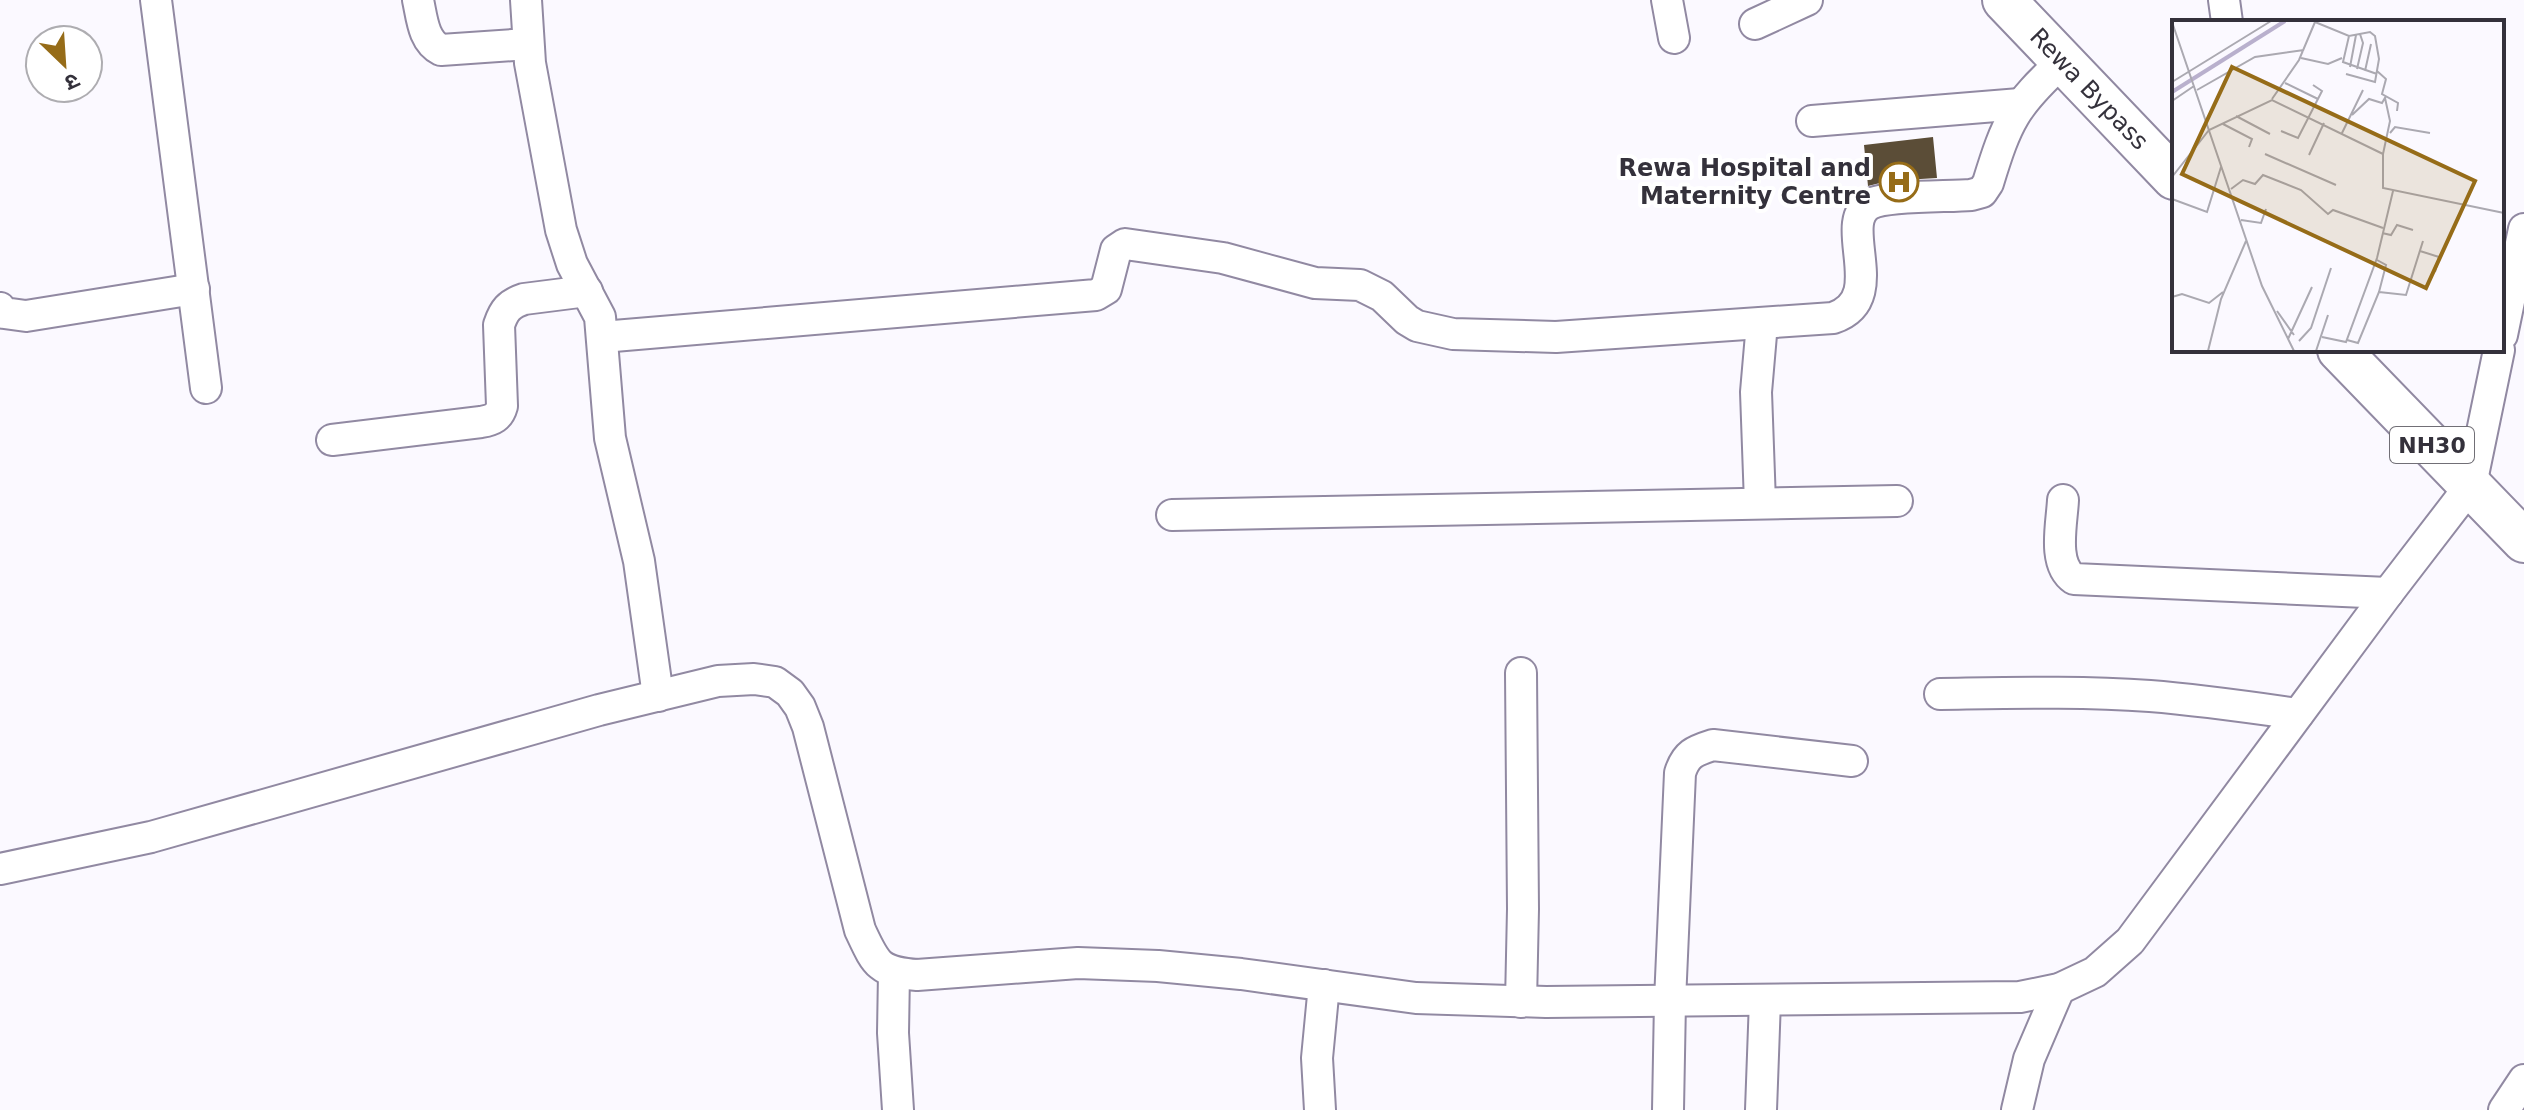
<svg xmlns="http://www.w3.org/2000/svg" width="2524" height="1110" font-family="'DejaVu Sans','Noto Sans Devanagari',sans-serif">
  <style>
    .building { fill: #5b4d37 }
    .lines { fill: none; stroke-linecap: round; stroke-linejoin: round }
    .minor-casing { stroke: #9189a2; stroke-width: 34 }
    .highway-casing { stroke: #9189a2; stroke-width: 46 }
    .minor { stroke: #fff; stroke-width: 30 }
    .highway { stroke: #fff; stroke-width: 42 }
    .labels { text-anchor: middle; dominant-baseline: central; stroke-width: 8; stroke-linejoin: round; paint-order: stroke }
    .shield { fill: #fff; stroke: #716f76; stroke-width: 2 }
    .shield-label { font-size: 22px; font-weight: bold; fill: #34313b }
    .street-label { font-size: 24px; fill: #34313b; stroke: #fff }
    .poi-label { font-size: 24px; font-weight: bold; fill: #34313b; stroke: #fff; text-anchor: end }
    .inset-river { fill: none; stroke: #b9b0cd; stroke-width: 4 }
    .inset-road { fill: none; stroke: #aba9b1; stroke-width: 2 }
    .view { fill: #966c18; fill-opacity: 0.15; stroke: #966c18; stroke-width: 4 }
    .inset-edge { fill: none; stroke: #34313b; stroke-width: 4 }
  </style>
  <rect width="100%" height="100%" fill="#fbf9ff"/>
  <polygon class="building" points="1933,137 1937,178 1888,181 1868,186 1864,145"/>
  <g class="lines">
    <g class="minor-casing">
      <g id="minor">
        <polyline points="156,0 206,388"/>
        <path d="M 418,0 C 422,18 423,41 441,50 L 528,44"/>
        <polyline points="526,0 530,63 561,230 572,264 600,317 610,438 639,561 658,696"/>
        <polyline points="1667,0 1674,38"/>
        <polyline points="2224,0 2227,22"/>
        <polyline points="1755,24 1807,0"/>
        <polyline points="1812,121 2020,104"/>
        <polyline points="0,308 4,313 26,316 194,289"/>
        <polyline points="2502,335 2524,229"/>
        <path d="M 602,337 L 1096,295 L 1106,289 L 1116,250 L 1125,244 L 1223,258 L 1315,283 L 1360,285 L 1382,296 L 1407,320 L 1417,326 L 1453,334 L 1556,337 L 1833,318 C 1891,299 1835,223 1870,204 C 1888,195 1948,197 1971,195 L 1982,192 L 1988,183 C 2007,121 2014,106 2062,62"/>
        <path d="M 332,440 L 481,422 C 493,420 499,417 502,406 L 499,325 C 504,310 509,304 524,299 L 587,291"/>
        <path d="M 2063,500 C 2062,523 2052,564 2074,579 L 2388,593"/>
        <polyline points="1760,503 1756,392 1762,323"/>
        <polyline points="1172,515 1897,501"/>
        <polyline points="1521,673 1523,909 1521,1002"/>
        <path d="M 1940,694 C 2010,693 2080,691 2150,696 C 2200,700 2249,707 2298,714"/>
        <path d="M 0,869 L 151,837 L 599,710 L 718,681 L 754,679 L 775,682 L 790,693 L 800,707 L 808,727 L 860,930 C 876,964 878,972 917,975 L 1078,963 L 1158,966 L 1241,974 L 1416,998 L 1546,1002 L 2020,997 L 2059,989 L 2095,972 L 2130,941 L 2388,593 L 2471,485 L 2499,350"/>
        <polyline points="894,973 893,1033 898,1110"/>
        <polyline points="1320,1110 1317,1058 1324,985"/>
        <path d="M 1668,1110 L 1670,1001 L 1680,773 C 1686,754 1694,751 1713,745 L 1852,761"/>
        <polyline points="1761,1110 1765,1000"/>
        <polyline points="2017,1110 2029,1059 2059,989"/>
        <polyline points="2504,1110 2524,1080"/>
      </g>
    </g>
    <g class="highway-casing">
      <g id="highway">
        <polyline points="2004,0 2174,178"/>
        <polyline points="2339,350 2524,541"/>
      </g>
    </g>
    <use href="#minor" class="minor"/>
    <use href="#highway" class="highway"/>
  </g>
  <defs>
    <g id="hospital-ring" transform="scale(2)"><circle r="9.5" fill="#fff" stroke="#966c18" stroke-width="1.5"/><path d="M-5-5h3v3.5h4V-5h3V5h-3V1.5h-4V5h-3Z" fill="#966c18"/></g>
  </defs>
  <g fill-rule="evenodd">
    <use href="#hospital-ring" x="1899" y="182"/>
  </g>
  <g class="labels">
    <rect class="shield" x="2390" y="427" width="84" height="36" rx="6"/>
    <g class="shield-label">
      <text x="2432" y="445">NH30</text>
    </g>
    <g class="street-label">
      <text transform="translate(2089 89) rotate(46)">Rewa Bypass</text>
    </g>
    <g class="poi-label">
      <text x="1871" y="168">Rewa Hospital and<tspan x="1871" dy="28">Maternity Centre</tspan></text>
    </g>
  </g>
  <g transform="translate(2172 20)">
    <rect width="332" height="332" fill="#fbf9ff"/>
    <path class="inset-river" d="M 0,72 L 113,1"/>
    <path class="inset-road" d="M 0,2 L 90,266 L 122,331M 143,2 L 177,16 L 198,12 L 203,16 L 207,39 L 203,62 L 174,54M 177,16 L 171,42 L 205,54M 129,38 L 156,44 L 170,38M 178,47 L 184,15M 185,49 L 191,23 L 188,14M 193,51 L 199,24M 205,51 L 214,59 L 210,74 L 226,83 L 225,91M 0,62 L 99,1M 113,63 L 146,79M 25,70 L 83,37 L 132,30M 100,79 L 127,40 L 143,2M 0,81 L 22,66M 180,95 L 197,79 L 210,83 L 214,76M 64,96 L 98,114M 51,104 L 80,119 L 77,127M 109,111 L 126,118 L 150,71 L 141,65M 170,113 L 191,70M 218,113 L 223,107 L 258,113M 93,134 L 164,165M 211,134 L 218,101 L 213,78M 137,135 L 152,103M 0,157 L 37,110 L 100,80 L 211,134 L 211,168 L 332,193M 59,169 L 71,160 L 83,164 L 91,155 L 129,170 L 156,194 L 161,190 L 211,208M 0,179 L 35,192 L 49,147M 69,200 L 89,203 L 94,189M 210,213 L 219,215 L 225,205 L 241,210M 248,231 L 267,237 L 263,252M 207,272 L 234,275 L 251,221M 0,277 L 10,274 L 37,283 L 51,272M 105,291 L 122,315M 150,317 L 174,322 L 205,238 L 221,171M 116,319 L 140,267M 175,320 L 186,323 L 207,272 L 214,245 L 205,240M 127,321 L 139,308 L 159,248M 36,331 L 49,279 L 74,221M 144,331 L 156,295"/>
    <path class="view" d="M 60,47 L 303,161 L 254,268 L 10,154 Z"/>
    <rect width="332" height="332" class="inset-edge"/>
  </g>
  <g transform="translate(64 64) rotate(155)"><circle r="38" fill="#ffffff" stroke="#aeadb1" stroke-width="2"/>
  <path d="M0-6L14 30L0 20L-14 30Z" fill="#966c18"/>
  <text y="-12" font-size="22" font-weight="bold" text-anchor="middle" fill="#34313b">उ</text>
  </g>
</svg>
